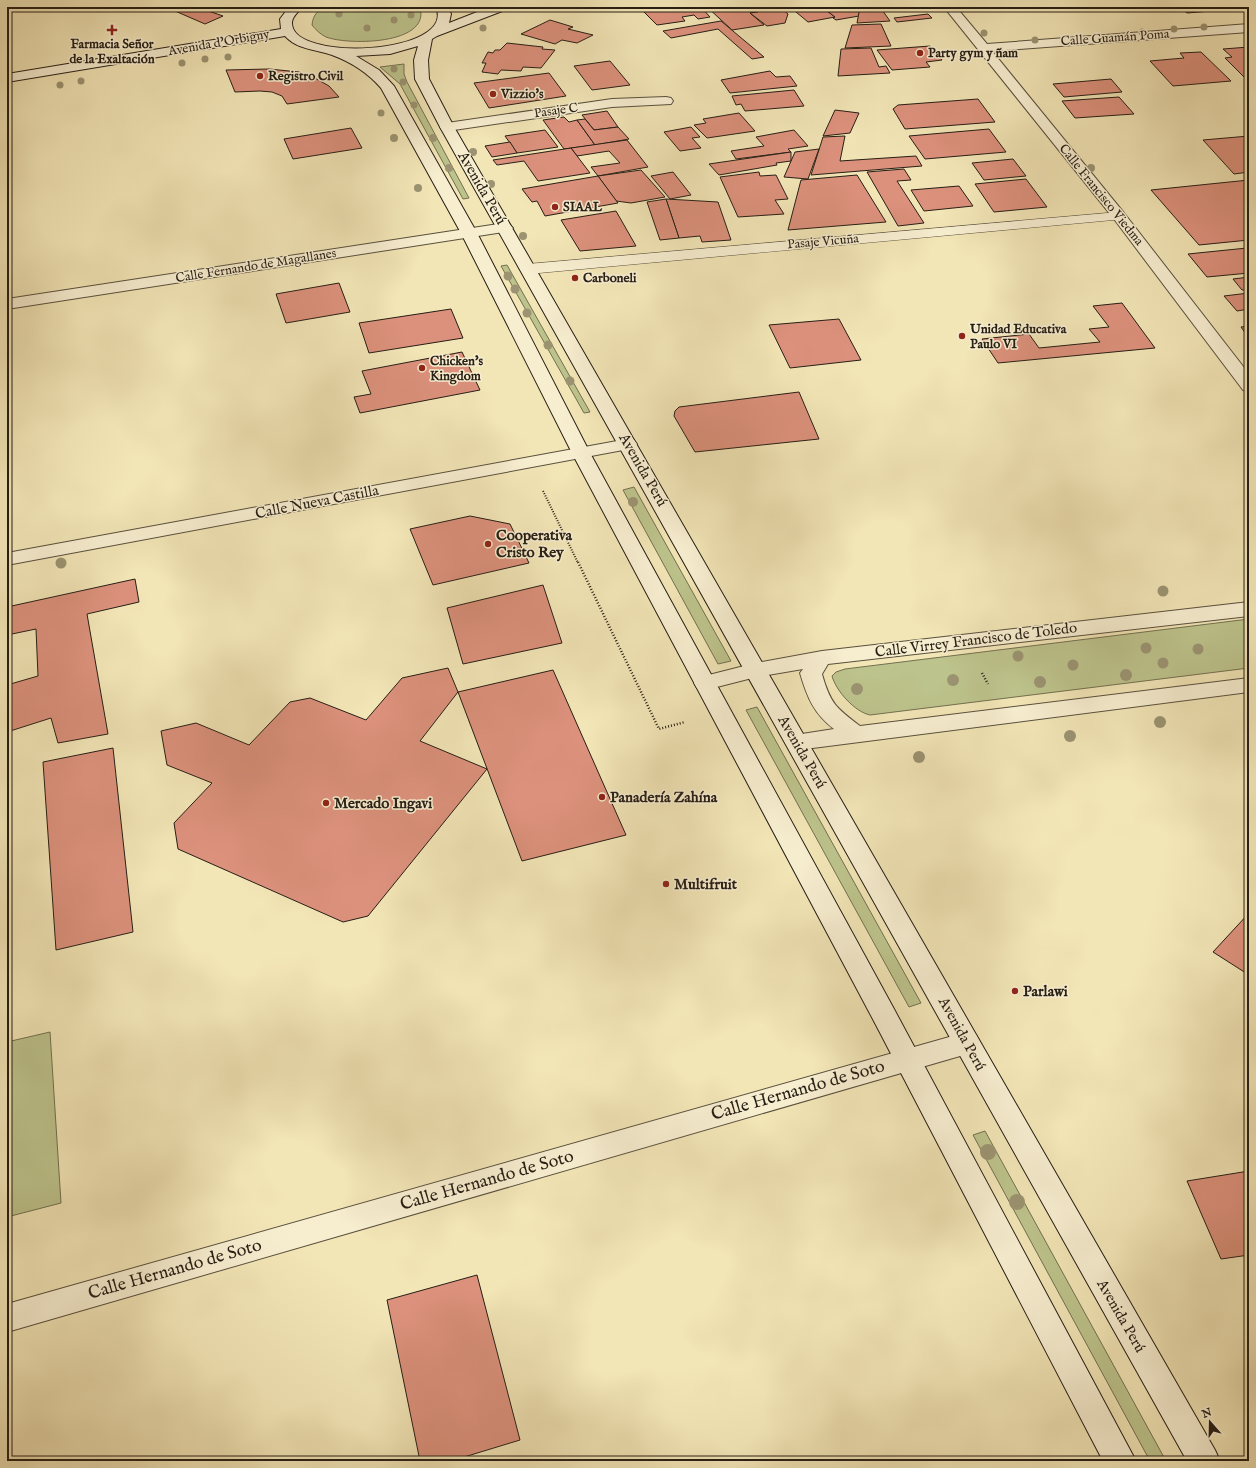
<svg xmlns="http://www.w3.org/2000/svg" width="1256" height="1468" font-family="'IM FELL English',serif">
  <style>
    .green { fill: #bdc38c; stroke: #727050 }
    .building { fill: #dc917c; stroke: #261e15 }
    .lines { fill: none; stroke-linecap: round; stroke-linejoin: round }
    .service-casing { stroke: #59503d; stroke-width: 1 }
    .minor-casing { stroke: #59503d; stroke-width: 2 }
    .tertiary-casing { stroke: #59503d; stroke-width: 2 }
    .secondary-casing { stroke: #261e15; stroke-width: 2 }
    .path-far1 { stroke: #261e15; stroke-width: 2; stroke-dasharray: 1 1.5; stroke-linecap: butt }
    .path { stroke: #261e15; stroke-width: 2.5; stroke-dasharray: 1 2; stroke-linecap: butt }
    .service { fill: #f7eed0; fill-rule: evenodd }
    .minor { fill: #f7eed0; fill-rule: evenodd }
    .tertiary { fill: #f7eed0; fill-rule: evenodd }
    .secondary { fill: #f7eed0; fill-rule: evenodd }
    .tree { fill: #9b9371 }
    .poi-dot { fill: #8f2418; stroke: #f7eed0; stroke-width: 1.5 }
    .labels { text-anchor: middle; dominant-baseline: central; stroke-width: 3; stroke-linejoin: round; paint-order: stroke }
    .far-street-label { font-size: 13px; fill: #261e15; stroke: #f7eed0 }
    .far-poi-label { font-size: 13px; font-weight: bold; fill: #261e15; stroke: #f7eed0; text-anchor: start }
    .street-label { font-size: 15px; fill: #261e15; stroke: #f7eed0 }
    .poi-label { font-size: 15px; font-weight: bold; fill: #261e15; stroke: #f7eed0; text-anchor: start }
    .near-street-label { font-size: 18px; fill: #261e15; stroke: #f7eed0 }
  </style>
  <rect width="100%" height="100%" fill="#f2e5b6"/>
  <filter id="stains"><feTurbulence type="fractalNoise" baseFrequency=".005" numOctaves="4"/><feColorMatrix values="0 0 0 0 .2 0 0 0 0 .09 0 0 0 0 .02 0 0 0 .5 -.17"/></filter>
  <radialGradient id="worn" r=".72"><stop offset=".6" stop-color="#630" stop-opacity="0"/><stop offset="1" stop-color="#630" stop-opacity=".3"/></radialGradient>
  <g class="green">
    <path d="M 326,7 L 415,7 L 421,13 C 422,45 347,45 326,37 C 320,34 316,30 312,25 C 313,15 317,11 326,7 Z"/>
    <polygon points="404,64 404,74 407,82 469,198 463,199 400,84 380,67"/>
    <polygon points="507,265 590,412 584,413 501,266"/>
    <polygon points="634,487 731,661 718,664 623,490"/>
    <path d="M 1249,619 L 1249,668 L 870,715 C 855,712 836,691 832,676 L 836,672 L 845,669 Z"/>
    <polygon points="757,707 921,1003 909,1007 746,710"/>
    <polygon points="50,1032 61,1203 7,1217 7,1042"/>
    <polygon points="985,1131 1166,1461 1150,1461 973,1135"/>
  </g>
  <g class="building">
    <polygon points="187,7 197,7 223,16 205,24 175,11"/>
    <polygon points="639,7 701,7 710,17 698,19 694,15 682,17 685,21 657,25"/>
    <polygon points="707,7 752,7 758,12 750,13 764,25 732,30"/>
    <polygon points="752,7 780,7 788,14 785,23 767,26 750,13 758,12"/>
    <polygon points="790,7 822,7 835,17 808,22"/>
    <polygon points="822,7 860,7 859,16 836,20 833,18 835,17"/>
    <polygon points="860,7 880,7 890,21 857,23"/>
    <polygon points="905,7 923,7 924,9 908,10"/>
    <polygon points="1180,7 1219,7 1223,10 1187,13"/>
    <polygon points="928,14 932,18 897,22 894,18"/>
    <polygon points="550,20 573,27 568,29 593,35 577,43 562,40 555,44 521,34"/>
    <polygon points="721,21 764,57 752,59 718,29 671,38 663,31"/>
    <polygon points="881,24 891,46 845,48 852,25"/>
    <polygon points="507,43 543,47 542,49 555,50 541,68 523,67 521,71 501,70 498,74 482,72 486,63 482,63 488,52 493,53 495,50 500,50"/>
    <polygon points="930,46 942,60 926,62 930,67 892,70 877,50"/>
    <polygon points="1249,47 1249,80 1247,80 1225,58 1232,57 1223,49"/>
    <polygon points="871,48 879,67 886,66 890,73 838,76 841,49"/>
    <polygon points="1201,52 1231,81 1173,86 1150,61 1184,58 1180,53"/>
    <polygon points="610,61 630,85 592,90 574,66"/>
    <polygon points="269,69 299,72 315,78 329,86 339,97 287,104 282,96 272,92 260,91 235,92 226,70"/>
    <polygon points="770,71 776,77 790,76 797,86 730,93 721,80"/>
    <polygon points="549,73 566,96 489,108 474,83"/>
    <polygon points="1111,79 1122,92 1064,97 1053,84"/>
    <polygon points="794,90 804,106 745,111 741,104 736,105 732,96"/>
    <polygon points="1119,97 1134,114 1075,118 1062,101"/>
    <polygon points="978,99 995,122 905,129 893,109 898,105"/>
    <polygon points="835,110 859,113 850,133 823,136"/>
    <polygon points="607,111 618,127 594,130 582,115"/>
    <polygon points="739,113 755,131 707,138 694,125 706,123 703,119"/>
    <polygon points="564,117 569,122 577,120 595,145 564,149 543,120"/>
    <polygon points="585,119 594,130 618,127 629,139 595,145 577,120"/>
    <polygon points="691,127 700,137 692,138 701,148 680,151 664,132"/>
    <polygon points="351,128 362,148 293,159 284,139"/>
    <polygon points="989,129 1006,152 925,159 909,136"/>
    <polygon points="545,130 558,147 517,153 505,136"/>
    <polygon points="794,130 808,146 788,149 791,152 736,159 731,151 764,146 756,137"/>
    <polygon points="845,136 840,161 916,156 922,166 811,175 823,137"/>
    <polygon points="1249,136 1249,172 1234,174 1203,140"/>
    <polygon points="627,140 648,167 598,176 591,167 620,163 609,151 577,156 571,148"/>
    <polygon points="510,142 517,153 492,157 485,146"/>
    <polygon points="571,148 590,173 538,181 524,161 497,165 493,160"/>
    <polygon points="819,149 808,179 784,177 795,152"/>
    <polygon points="791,152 791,161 776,163 777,165 719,175 709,164"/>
    <polygon points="1013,159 1026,176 984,180 972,163"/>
    <polygon points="904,169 911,180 897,181 924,223 898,226 867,172"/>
    <polygon points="641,170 665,197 631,203 616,201 598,176"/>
    <polygon points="673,172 691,195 670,199 651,176"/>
    <polygon points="759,172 760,176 776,175 788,199 775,200 784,214 738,217 720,177"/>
    <polygon points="857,175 886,222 788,230 801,180"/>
    <polygon points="598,176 618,203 545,216 537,201 532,202 522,189"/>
    <polygon points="1026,179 1047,207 994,212 975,184"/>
    <polygon points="1249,180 1249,240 1199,245 1151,190"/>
    <polygon points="959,186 973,206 924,211 911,190"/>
    <polygon points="666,199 718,202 731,240 702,242 700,236 679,238"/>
    <polygon points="666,199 679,238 660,240 647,202"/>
    <polygon points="616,211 636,246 580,251 561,220"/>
    <polygon points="1247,248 1249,250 1249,273 1207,277 1188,254"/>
    <polygon points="1249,277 1249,290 1242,290 1233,279"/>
    <polygon points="339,283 350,312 286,323 276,294"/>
    <polygon points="1249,293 1249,309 1237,311 1224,296"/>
    <polygon points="1122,303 1155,348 998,363 982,339 1029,334 1039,348 1100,342 1089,329 1109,327 1093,306"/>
    <polygon points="451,309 463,338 369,353 359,323"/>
    <polygon points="839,319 861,360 790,368 769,325"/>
    <polygon points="1249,326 1249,338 1241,327"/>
    <polygon points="462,352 480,390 360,413 354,397 371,394 362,371"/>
    <polygon points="799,392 819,439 695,452 674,416 675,411 679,407"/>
    <polygon points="470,516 510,524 529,563 433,585 410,529"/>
    <polygon points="135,579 139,602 87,614 108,734 58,743 51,718 7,732 7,685 38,676 36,629 7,635 7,607"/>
    <polygon points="543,585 562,643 463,664 447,608"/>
    <polygon points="448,668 458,692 420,741 487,769 368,916 343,922 178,849 174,823 212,783 167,765 161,731 196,723 249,745 290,702 310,698 366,720 402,678"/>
    <polygon points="553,670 626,835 522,861 458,692"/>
    <polygon points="113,748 133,932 56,950 43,762"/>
    <polygon points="1249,913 1249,975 1213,952"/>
    <polygon points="1249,1171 1249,1255 1221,1259 1187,1181"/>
    <polygon points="477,1275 520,1440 451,1461 420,1461 387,1300"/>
  </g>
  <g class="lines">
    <g class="service-casing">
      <polygon id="service" points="1119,212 1124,213 1126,216 1124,219 528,274 523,272 520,269 523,266 528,264"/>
    </g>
    <g class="minor-casing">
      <g id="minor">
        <polygon points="944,7 956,7 987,44 1249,24 1249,32 992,51 1124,213 1249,374 1249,391 1243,390 1114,219"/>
        <polygon points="666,97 671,98 673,101 671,104 612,107 447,131 442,130 440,127 442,124 447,123 612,99"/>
        <polygon points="505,223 510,225 513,228 510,231 7,309 7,299"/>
        <polygon points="628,439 634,440 637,444 634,448 7,565 7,553"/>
        <polygon points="967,1032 976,1035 980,1043 976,1051 967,1054 7,1332 7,1304"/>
      </g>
    </g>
    <g class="tertiary-casing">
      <path id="tertiary" d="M 1249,602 L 1249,616 L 828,664 L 822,674 C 830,703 836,708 860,726 L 1249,678 L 1249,692 L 797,750 L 789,748 L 786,742 L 789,736 L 834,729 C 814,714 807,697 800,673 L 803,669 L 756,677 L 705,690 L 697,688 L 694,683 L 697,678 L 756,663 L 822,651 Z"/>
    </g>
    <g class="secondary-casing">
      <path id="secondary" d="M 289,7 L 302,7 C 299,12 293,15 292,22 C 289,63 457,55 436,7 L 448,7 L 451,14 L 449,23 L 490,7 L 507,7 L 505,10 L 437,36 L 432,39 L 428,60 L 429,79 L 454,127 L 1215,1450 L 1220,1461 L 1187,1461 L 440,127 L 415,79 L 414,60 L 418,46 L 390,54 L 356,56 L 379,70 L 394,86 L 477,233 L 590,453 L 894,1009 L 1136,1461 L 1103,1461 L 876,1025 L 572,453 L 461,233 L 381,88 C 368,73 351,62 332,55 C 315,49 298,50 285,36 L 7,82 L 7,74 L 281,29 L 280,19 Z"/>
    </g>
    <polyline class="path-far1" points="543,491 578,563"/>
    <g class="path">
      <polyline points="578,562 659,729 685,722"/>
      <polyline points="982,673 988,684"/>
    </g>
    <use href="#service" class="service"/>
    <use href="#minor" class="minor"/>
    <use href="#tertiary" class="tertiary"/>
    <use href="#secondary" class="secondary"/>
  </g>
  <g class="tree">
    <circle cx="339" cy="14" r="3.5"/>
    <circle cx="411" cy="15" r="3.5"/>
    <circle cx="394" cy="20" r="3.5"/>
    <circle cx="1204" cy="27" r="3.5"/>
    <circle cx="367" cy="28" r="3.5"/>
    <circle cx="483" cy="28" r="3.5"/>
    <circle cx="1174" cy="29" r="3.5"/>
    <circle cx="1142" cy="32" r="3.5"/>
    <circle cx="984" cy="33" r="3.5"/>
    <circle cx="1035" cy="40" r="3.5"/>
    <circle cx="228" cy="57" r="3.5"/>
    <circle cx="205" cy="59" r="3.5"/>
    <circle cx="182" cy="63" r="3.5"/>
    <circle cx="394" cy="69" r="3.5"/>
    <circle cx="81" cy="81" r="3.5"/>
    <circle cx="403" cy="82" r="3.5"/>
    <circle cx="60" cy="85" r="3.5"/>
    <circle cx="414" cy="105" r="3.5"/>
    <circle cx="381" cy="113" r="3.5"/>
    <circle cx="394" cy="138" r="4"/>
    <circle cx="433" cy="138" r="4"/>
    <circle cx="473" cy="152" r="4"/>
    <circle cx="449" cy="168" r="4"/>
    <circle cx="1091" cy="168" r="4"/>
    <circle cx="491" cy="184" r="4"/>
    <circle cx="418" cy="188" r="4"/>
    <circle cx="523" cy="236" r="4"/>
    <circle cx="508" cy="276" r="4.5"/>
    <circle cx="515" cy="289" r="4.5"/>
    <circle cx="527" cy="313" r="4.5"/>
    <circle cx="548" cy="345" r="4.5"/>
    <circle cx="570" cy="381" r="4.5"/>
    <circle cx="633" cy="502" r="5"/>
    <circle cx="61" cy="563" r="5.5"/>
    <circle cx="1163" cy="591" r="5.5"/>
    <circle cx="1146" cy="648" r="5.5"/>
    <circle cx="1198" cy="649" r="5.5"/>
    <circle cx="1018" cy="656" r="5.5"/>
    <circle cx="1163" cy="663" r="5.5"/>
    <circle cx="1073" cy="665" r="5.5"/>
    <circle cx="1126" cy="675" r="6"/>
    <circle cx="953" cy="680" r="6"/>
    <circle cx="1040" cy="682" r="6"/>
    <circle cx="857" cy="689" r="6"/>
    <circle cx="1160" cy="722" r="6"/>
    <circle cx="1070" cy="736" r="6"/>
    <circle cx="919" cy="757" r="6"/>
    <circle cx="988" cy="1152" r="8"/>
    <circle cx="1017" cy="1202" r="8"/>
  </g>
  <g class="poi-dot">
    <path d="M110 24h4v4h4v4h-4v4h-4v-4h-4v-4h4z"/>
    <circle cx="920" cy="53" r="4"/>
    <circle cx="260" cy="76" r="4"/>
    <circle cx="493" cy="94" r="4"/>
    <circle cx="555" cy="207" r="4"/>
    <circle cx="575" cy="278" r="4"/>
    <circle cx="962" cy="336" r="4"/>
    <circle cx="422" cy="368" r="4"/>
    <circle cx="488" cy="544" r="4"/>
    <circle cx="602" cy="797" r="4"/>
    <circle cx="326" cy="803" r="4"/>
    <circle cx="666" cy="884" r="4"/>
    <circle cx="1015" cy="991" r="4"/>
  </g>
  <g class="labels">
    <g class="far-street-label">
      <text transform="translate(1115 38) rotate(-4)">Calle Guamán Poma</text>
      <text transform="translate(219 43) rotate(-10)">Avenida d'Orbigny</text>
      <text transform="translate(556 111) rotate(-8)">Pasaje C</text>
      <text transform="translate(1101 195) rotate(51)">Calle Francisco Viedma</text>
      <text transform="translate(823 242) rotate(-5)">Pasaje Vicuña</text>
      <text transform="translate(256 266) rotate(-9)">Calle Fernando de Magallanes</text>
    </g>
    <g class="far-poi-label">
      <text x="112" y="44" text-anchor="middle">Farmacia Señor<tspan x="112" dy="15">de la Exaltación</tspan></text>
      <text x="928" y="53">Party gym y ñam</text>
      <text x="268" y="76">Registro Civil</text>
      <text x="501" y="94">Vizzio's</text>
      <text x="563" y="207">SIAAL</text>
      <text x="583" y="278">Carboneli</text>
      <text x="970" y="329">Unidad Educativa<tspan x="970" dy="15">Paulo VI</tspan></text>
      <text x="430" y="361">Chicken's<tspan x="430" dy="15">Kingdom</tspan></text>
    </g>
    <g class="street-label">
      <text transform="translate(482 188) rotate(60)">Avenida Perú</text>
      <text transform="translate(643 470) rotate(60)">Avenida Perú</text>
      <text transform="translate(317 502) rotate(-11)">Calle Nueva Castilla</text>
      <text transform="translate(976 640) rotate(-7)">Calle Virrey Francisco de Toledo</text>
      <text transform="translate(802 752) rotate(60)">Avenida Perú</text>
      <text transform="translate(962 1034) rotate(61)">Avenida Perú</text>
      <text transform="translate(1121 1316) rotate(60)">Avenida Perú</text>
    </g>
    <g class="poi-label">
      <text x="496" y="535">Cooperativa<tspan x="496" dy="17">Cristo Rey</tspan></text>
      <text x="610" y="797">Panadería Zahína</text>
      <text x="334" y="803">Mercado Ingavi</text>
      <text x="674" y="884">Multifruit</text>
      <text x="1023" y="991">Parlawi</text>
    </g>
    <g class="near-street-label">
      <text transform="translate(798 1091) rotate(-16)">Calle Hernando de Soto</text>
      <text transform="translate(487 1181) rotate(-16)">Calle Hernando de Soto</text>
      <text transform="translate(175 1270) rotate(-16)">Calle Hernando de Soto</text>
    </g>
  </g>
  <rect width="1256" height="1468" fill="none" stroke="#f2e5b6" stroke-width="24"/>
  <rect x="8" y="8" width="1240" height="1452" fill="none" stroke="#261e15" stroke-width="2"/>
  <rect x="12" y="12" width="1232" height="1444" fill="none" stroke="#261e15"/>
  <g transform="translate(1210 1422) rotate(340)" stroke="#f7eed0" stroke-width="3" paint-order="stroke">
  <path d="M0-3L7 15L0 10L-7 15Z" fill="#261e15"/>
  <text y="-6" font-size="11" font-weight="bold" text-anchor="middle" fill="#261e15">N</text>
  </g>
  <rect width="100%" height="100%" filter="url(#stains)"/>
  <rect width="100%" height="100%" fill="url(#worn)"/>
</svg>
